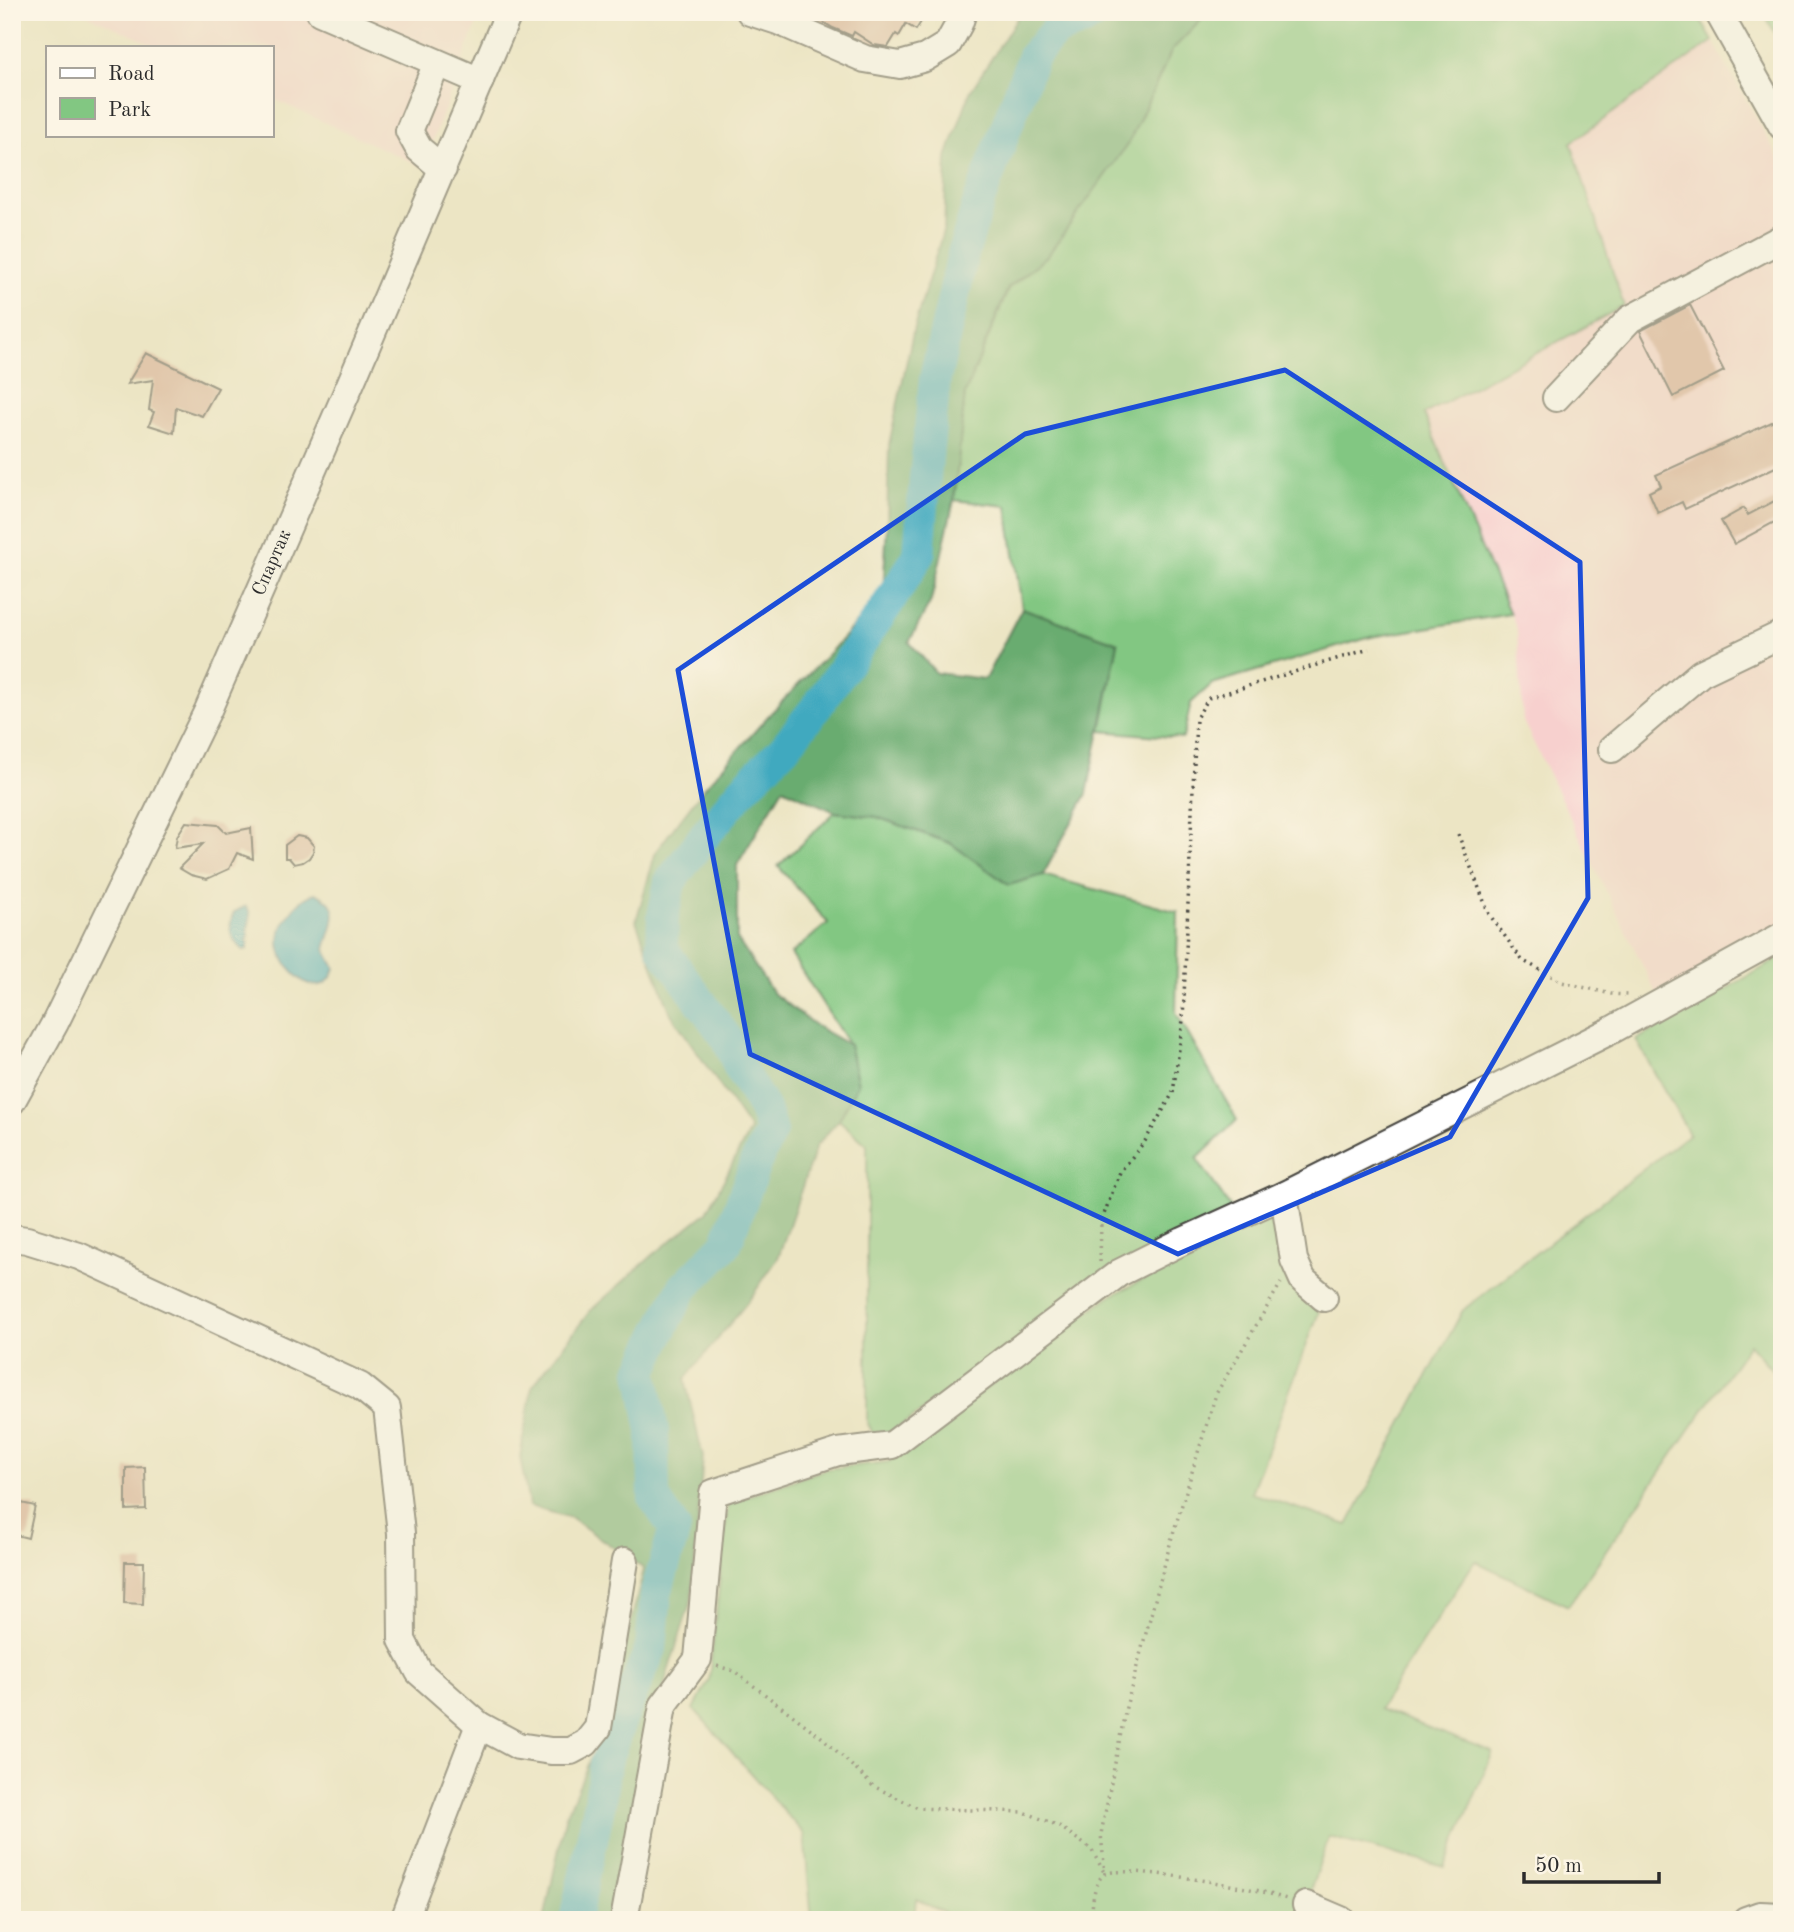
<svg xmlns="http://www.w3.org/2000/svg" width="1794" height="1932" font-family="'Old Standard TT',serif">
  <style>
    .built { fill: #f7d0ce }
    .green { fill: #82c782; stroke: #567956; stroke-width: 2 }
    .forest { fill: #69ac70; stroke: #4a6c4e; stroke-width: 2 }
    .water { fill: #3fa9bf; stroke: #356a75; stroke-width: 2 }
    .lines { fill: none; stroke-linecap: round; stroke-linejoin: round }
    .river { stroke: #3fa9bf; stroke-width: 32 }
    .building { fill: #d3a38d }
    .minor-casing { stroke: #484742; stroke-width: 30 }
    .path { stroke: #484742; stroke-width: 3.5; stroke-dasharray: 2 5; stroke-linecap: butt }
    .minor { stroke: #fff; stroke-width: 26 }
    .marked { fill: none; stroke: #1d4ed8; stroke-width: 5; stroke-linejoin: round }
    .labels { text-anchor: middle; dominant-baseline: central; stroke-width: 5; stroke-linejoin: round; paint-order: stroke }
    .street-label { font-size: 19px; fill: #2b2b2b; stroke: #fcf5e5 }
  </style>
  <rect width="100%" height="100%" fill="#fcf5e5"/>
  <filter id="ink" filterUnits="userSpaceOnUse"><feTurbulence type="fractalNoise" baseFrequency=".0143" numOctaves="2"/><feDisplacementMap in="SourceGraphic" scale="14" xChannelSelector="R" yChannelSelector="G"/><feConvolveMatrix kernelMatrix="1 2 1 2 8 2 1 2 1" color-interpolation-filters="sRGB"/></filter>
  <filter id="wash" filterUnits="userSpaceOnUse"><feTurbulence type="fractalNoise" baseFrequency=".00686" numOctaves="4" result="noise"/><feDisplacementMap in="SourceGraphic" scale="28" xChannelSelector="R" yChannelSelector="G"/><feGaussianBlur stdDeviation="1.57" result="paint"/><feColorMatrix in="noise" values="0 0 0 0 0 0 0 0 0 0 0 0 0 0 0 0 0 1.4 0 .05"/><feComposite in="paint" operator="in"/></filter>
  <g filter="url(#wash)">
    <rect width="100%" height="100%" fill="#ece5c4"/>
    <g class="built">
      <polygon points="81,12 481,12 423,167 271,98 271,47 158,47"/>
      <polygon points="1713,41 1782,164 1782,936 1661,1003 1523,721 1517,629 1424,414 1624,306 1571,143"/>
    </g>
    <g class="green">
      <polygon points="1209,12 1696,12 1713,41 1571,143 1624,306 1424,414 1510,614 1371,637 1212,684 1191,703 1183,738 1101,731 1118,643 1022,608 1007,506 954,500 965,393 1009,288 1048,255 1129,142 1172,50"/>
      <polygon points="1763,12 1782,12 1782,45"/>
      <polygon points="835,812 877,817 950,843 1009,885 1043,875 1178,912 1176,1013 1237,1120 1197,1159 1232,1210 877,1441 867,1422 867,1145 839,1120 858,1084 849,1045 791,954 828,923 778,866"/>
      <polygon points="1782,957 1782,1381 1749,1344 1568,1606 1475,1561 1379,1709 1493,1752 1445,1867 1329,1837 1300,1920 1104,1920 1102,1911 1088,1920 959,1920 916,1899 914,1920 812,1920 804,1834 694,1709 709,1680 728,1503 826,1469 888,1462 1108,1297 1278,1213 1295,1281 1319,1312 1251,1493 1348,1525 1463,1310 1689,1134 1636,1040"/>
    </g>
    <polygon class="forest" points="1021,12 1209,12 1172,50 1129,142 1048,255 1008,288 965,393 954,500 931,601 909,642 936,673 985,679 1022,608 1118,643 1087,794 1043,875 1009,885 950,843 877,817 835,812 783,788 737,865 737,939 773,993 816,1026 849,1045 858,1084 839,1120 816,1146 778,1258 750,1299 685,1379 703,1457 692,1598 668,1672 630,1825 610,1920 544,1920 565,1818 605,1724 644,1569 571,1518 529,1506 520,1457 532,1387 590,1311 654,1254 707,1212 750,1130 671,1014 636,921 656,851 705,787 770,714 833,649 883,593 887,524 889,444 914,327 944,228 947,157 970,92"/>
    <g class="water">
      <path d="M 315,893 C 346,906 331,925 325,949 L 335,968 C 322,1010 276,967 279,938 C 280,931 283,924 287,918 C 295,905 302,899 315,893 Z"/>
      <path d="M 246,906 C 253,915 249,920 248,930 C 248,936 248,943 248,949 L 243,950 C 230,939 227,928 234,912 Z"/>
    </g>
    <g class="lines">
      <polyline class="river" points="575,1920 600,1802 605,1763 620,1722 651,1648 656,1593 675,1529 654,1498 653,1431 642,1371 660,1332 683,1288 726,1244 756,1162 771,1131 764,1109 739,1067 728,1040 662,948 663,917 670,882 704,836 744,788 784,748 818,705 887,605 919,555 925,478 935,379 963,254 980,198 1033,56 1055,31 1081,22 1097,12"/>
    </g>
    <g id="blocks">
      <g class="building">
        <polygon points="807,12 927,12 916,30 906,24 899,36 896,34 888,47 874,45 854,32 852,36 833,28"/>
        <polygon points="1690,305 1724,371 1673,397 1640,331"/>
        <polygon points="146,353 218,388 202,416 176,407 174,433 149,425 154,412 149,410 153,380 127,384"/>
        <polygon points="1776,420 1782,433 1782,464 1685,509 1682,502 1658,513 1649,492 1661,486 1656,475"/>
        <polygon points="1782,497 1782,518 1734,544 1721,521 1744,508 1748,515"/>
        <polygon points="186,822 218,825 226,833 251,828 253,859 237,853 229,869 207,879 191,875 179,868 203,844 175,848 177,836"/>
        <polygon points="297,836 307,838 314,846 313,852 309,858 303,862 294,864 289,858 285,858 285,845"/>
        <polygon points="145,1467 146,1509 126,1510 126,1468"/>
        <polygon points="12,1501 35,1506 28,1538 12,1534"/>
        <polygon points="125,1562 144,1562 143,1604 124,1603"/>
      </g>
    </g>
  </g>
  <g filter="url(#ink)">
    <use href="#blocks" fill-opacity="0" stroke="#484742" stroke-width="2"/>
    <g class="lines">
      <g class="minor-casing">
        <g id="minor">
          <polyline points="320,12 480,81"/>
          <polyline points="750,12 778,21 865,59 900,65 925,58 948,44 959,24 963,12"/>
          <polyline points="1718,12 1782,126"/>
          <polyline points="437,63 409,131 419,149 443,169"/>
          <polyline points="1556,398 1630,319 1782,238"/>
          <polyline points="1612,749 1701,673 1782,634"/>
          <path id="s1" d="M 12,1101 L 55,1023 L 208,710 L 346,394 L 509,12"/>
          <polyline points="1284,1195 1294,1260 1303,1280 1324,1298"/>
          <polyline points="12,1238 27,1240 79,1256 360,1386 387,1408 401,1533 402,1640 419,1672 479,1725 518,1746 551,1751 571,1751 586,1743 598,1728 625,1561"/>
          <polyline points="1306,1905 1341,1920"/>
          <polyline points="404,1920 479,1725"/>
          <polyline points="624,1920 663,1706 698,1659 713,1493 838,1452 892,1445 1119,1273 1183,1241 1284,1195 1610,1031 1782,936"/>
          <polyline points="1746,1920 1760,1915 1782,1916"/>
        </g>
      </g>
      <g class="path">
        <polyline points="1458,834 1489,914 1522,960 1562,982 1611,994 1628,995"/>
        <polyline points="1100,1262 1101,1222 1120,1172 1145,1141 1173,1093 1183,1020 1196,718 1209,698 1369,649"/>
        <polyline points="717,1666 734,1671 824,1739 873,1786 918,1808 1024,1812 1059,1826 1091,1849 1104,1872"/>
        <polyline points="1105,1874 1101,1834 1126,1707 1172,1537 1216,1394 1281,1283"/>
        <path d="M 1091,1920 C 1093,1906 1092,1882 1105,1874 C 1120,1865 1228,1884 1250,1889 C 1263,1891 1275,1896 1287,1899"/>
      </g>
      <use href="#minor" class="minor"/>
    </g>
  </g>
  <path d="M0 0H1794V1932H0ZM 1285,370 L 1580,562 L 1588,898 L 1450,1137 L 1178,1254 L 750,1054 L 678,670 L 1025,434 Z" fill="#ece5c4" fill-opacity=".55" fill-rule="evenodd"/>
  <path class="marked" d="M 1285,370 L 1580,562 L 1588,898 L 1450,1137 L 1178,1254 L 750,1054 L 678,670 L 1025,434 Z"/>
  <g class="labels">
    <g class="street-label">
      <text stroke="none"><textPath href="#s1" startOffset="598">Спартак</textPath></text>
    </g>
  </g>
  <rect width="1794" height="1932" fill="none" stroke="#fcf5e5" stroke-width="42"/>
  <rect x="46" y="46" width="228" height="91" fill="#fcf5e5" stroke="#a8a49b" stroke-width="2"/>
  <rect x="60" y="68" width="35" height="10" fill="#ffffff" stroke="#a8a49b" stroke-width="2"/>
  <text x="108" y="80" font-size="21" fill="#2b2b2b">Road</text>
  <rect x="60" y="98" width="35" height="21" fill="#82c782" stroke="#a8a49b" stroke-width="2"/>
  <text x="108" y="116" font-size="21" fill="#2b2b2b">Park</text>
  <path d="M1524 1872v10h135v-10" fill="none" stroke="#2b2b2b" stroke-width="3.5"/>
  <text x="1535" y="1872" font-size="21" fill="#2b2b2b" stroke="#fcf5e5" stroke-width="5" paint-order="stroke">50 m</text>
</svg>
